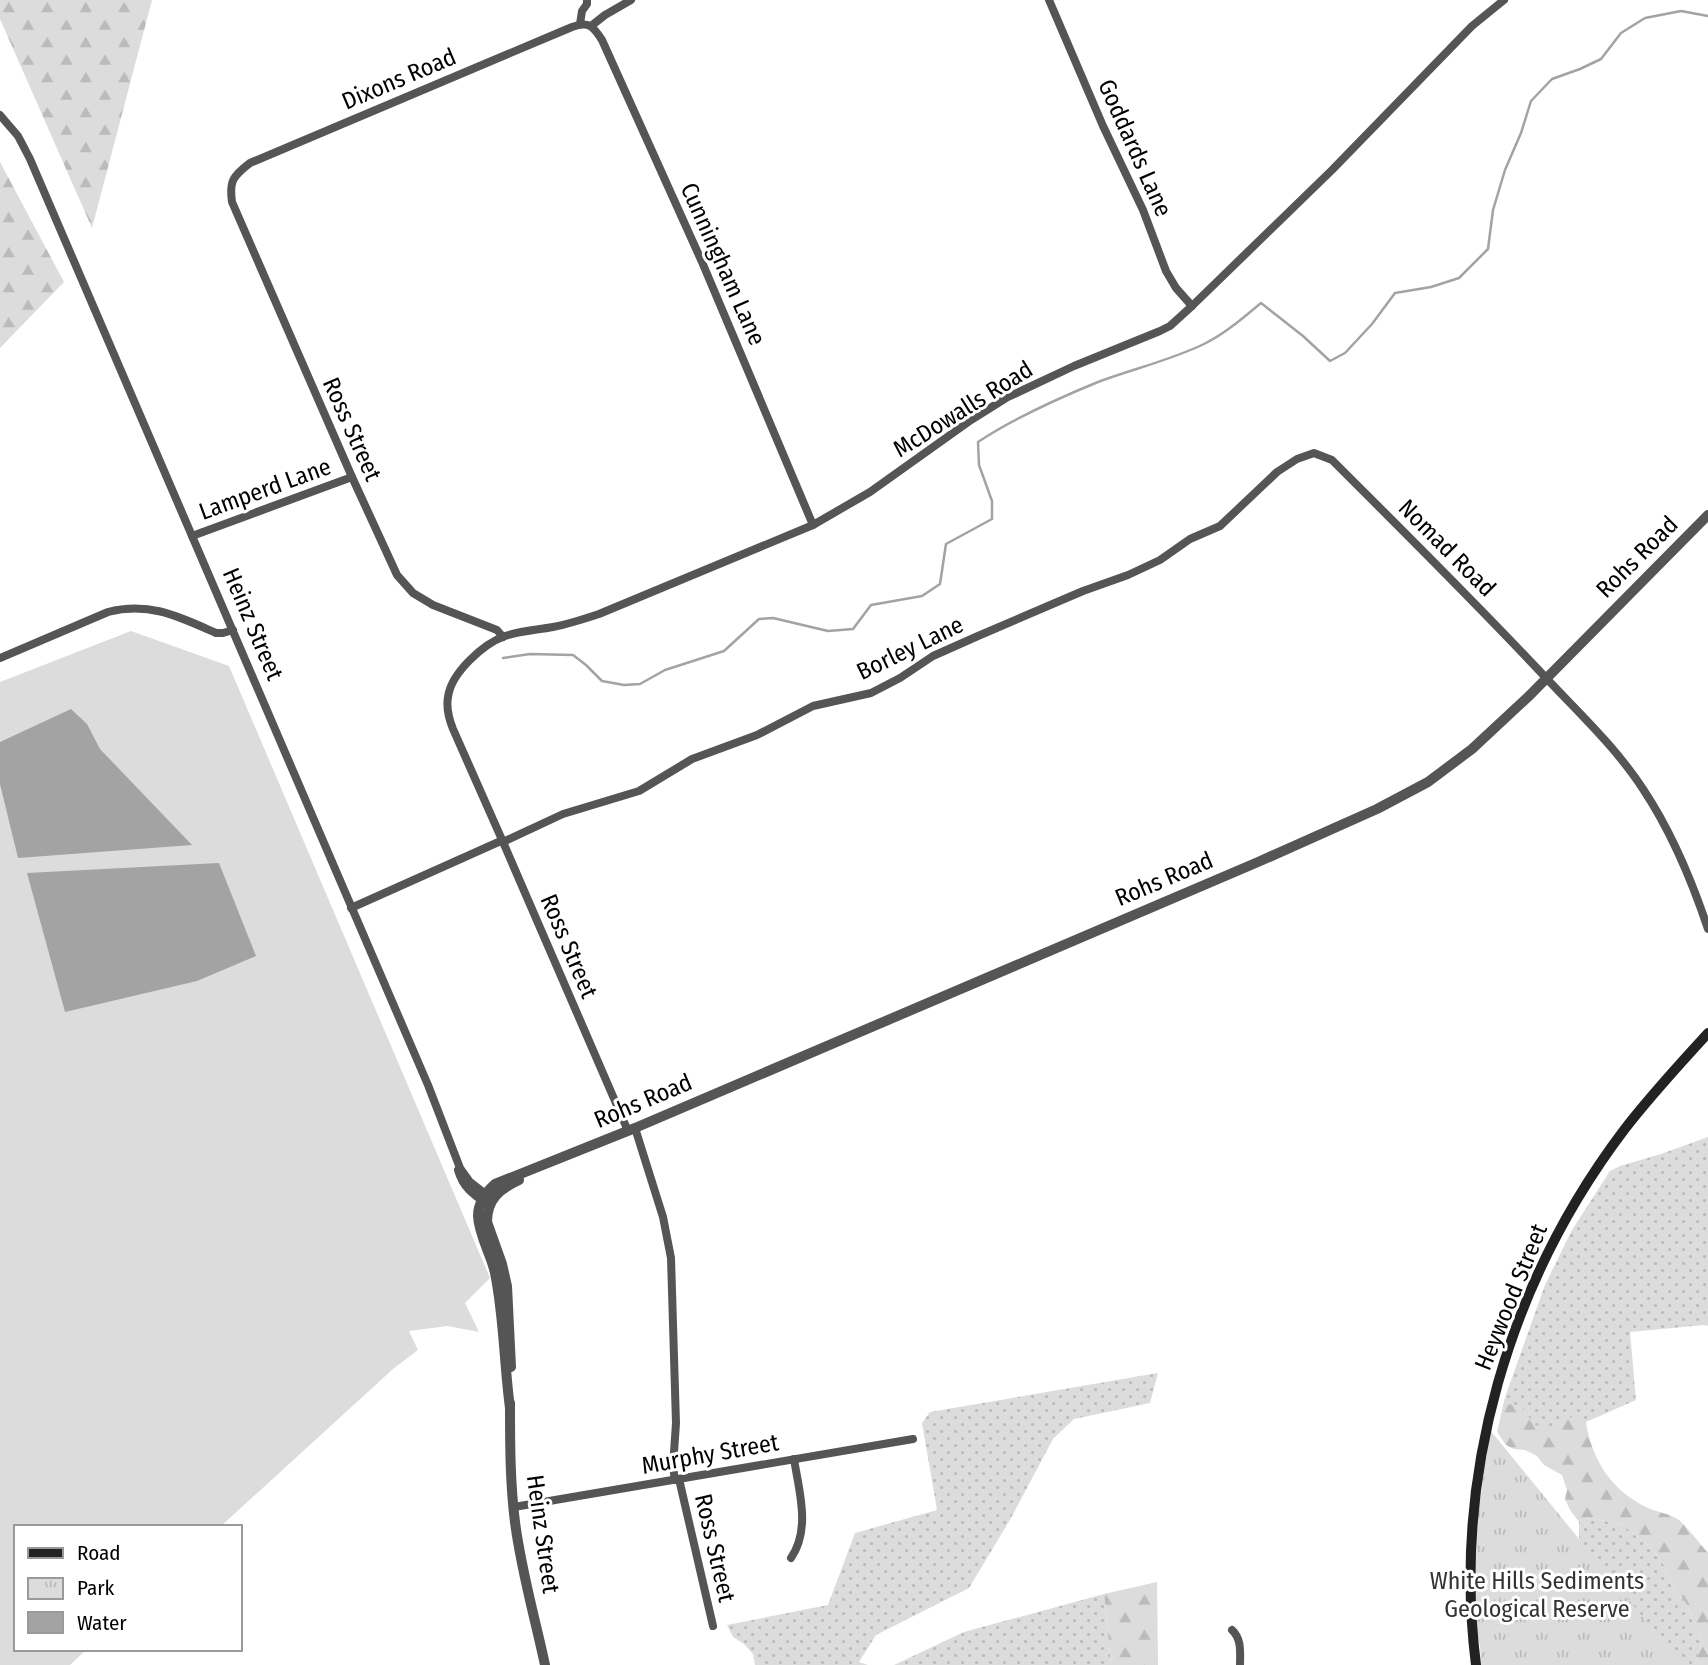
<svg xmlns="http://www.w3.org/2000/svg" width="1708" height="1665" font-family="'Fira Sans Condensed',sans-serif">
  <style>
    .grass { fill: url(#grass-dots) }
    .forest { fill: url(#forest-firs) }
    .park { fill: url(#park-tufts) }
    .garden { fill: #dcdcdc }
    .water { fill: #a3a3a3 }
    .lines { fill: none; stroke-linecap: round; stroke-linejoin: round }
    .stream { stroke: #a3a3a3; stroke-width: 2.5 }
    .minor { stroke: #555; stroke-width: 8 }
    .tertiary { stroke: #555; stroke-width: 10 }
    .secondary { stroke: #222; stroke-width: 10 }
    .labels { text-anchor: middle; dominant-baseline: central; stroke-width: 6; stroke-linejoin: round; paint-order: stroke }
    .street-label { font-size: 24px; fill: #000; stroke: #fff }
    .park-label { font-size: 24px; fill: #333; stroke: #fff }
  </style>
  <defs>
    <pattern id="grass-dots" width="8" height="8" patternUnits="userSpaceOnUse" patternTransform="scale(1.75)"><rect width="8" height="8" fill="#dcdcdc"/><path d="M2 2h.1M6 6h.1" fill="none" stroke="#bbb" stroke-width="1.8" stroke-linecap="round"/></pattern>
    <pattern id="forest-firs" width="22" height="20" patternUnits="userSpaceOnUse" patternTransform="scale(1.75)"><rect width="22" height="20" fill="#dcdcdc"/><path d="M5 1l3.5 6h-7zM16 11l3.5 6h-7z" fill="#bbb"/></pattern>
    <pattern id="park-tufts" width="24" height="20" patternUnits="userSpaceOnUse" patternTransform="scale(1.75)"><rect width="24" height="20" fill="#dcdcdc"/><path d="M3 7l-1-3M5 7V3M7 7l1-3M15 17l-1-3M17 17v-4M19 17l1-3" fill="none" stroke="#bbb"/></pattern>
  </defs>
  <rect width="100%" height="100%" fill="#fff"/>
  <g class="grass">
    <polygon points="1708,1137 1708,1326 1704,1325 1630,1332 1636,1400 1586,1422 1580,1418 1574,1416 1558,1428 1540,1428 1534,1424 1523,1410 1508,1403 1505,1397 1545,1285 1572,1230 1610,1171 1620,1166 1661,1154"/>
    <polygon points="1158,1373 1150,1403 1074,1419 1053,1439 1011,1518 969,1588 876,1635 859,1662 868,1665 755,1665 753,1654 744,1644 733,1637 727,1625 828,1605 855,1533 937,1510 922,1423 930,1412"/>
    <polygon points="1592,1518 1623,1525 1652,1549 1664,1565 1674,1592 1684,1599 1703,1642 1697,1657 1699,1665 1485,1665 1579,1549 1579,1522 1583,1519"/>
    <polygon points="1104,1594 1111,1665 894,1665 964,1632"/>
  </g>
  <g class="forest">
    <polygon points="0,0 152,0 92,228 0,19"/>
    <polygon points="0,162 64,282 0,348"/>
    <path d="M 1505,1397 L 1508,1403 L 1523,1410 L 1534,1424 L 1540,1428 L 1558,1428 L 1574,1415 L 1580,1417 L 1586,1422 C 1592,1461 1612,1491 1648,1508 C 1657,1512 1671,1514 1679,1520 C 1689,1529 1699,1543 1708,1553 L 1708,1665 L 1699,1665 L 1697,1657 L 1703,1642 L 1684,1599 L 1674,1592 L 1664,1565 L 1652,1549 L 1623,1525 L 1592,1518 L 1583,1519 L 1579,1522 L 1570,1510 L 1565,1499 L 1567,1490 L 1562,1475 L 1544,1465 L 1537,1456 L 1525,1450 L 1514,1449 L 1506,1445 L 1497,1432 Z"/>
    <polygon points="1157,1582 1158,1665 1111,1665 1104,1594"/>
  </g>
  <polygon class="park" points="1490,1430 1682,1665 1481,1665 1480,1646 1467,1594"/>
  <polygon class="garden" points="131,631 229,666 490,1278 465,1303 479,1332 448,1326 409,1331 418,1350 393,1369 220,1527 16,1527 16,1649 87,1649 70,1665 0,1665 0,682"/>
  <g class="water">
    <polygon points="71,709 87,724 100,749 192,845 18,858 0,784 0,742"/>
    <polygon points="219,863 256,956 197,981 65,1012 27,873"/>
  </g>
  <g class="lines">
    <path class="stream" d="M 503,658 L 530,654 L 573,655 L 586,665 L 602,681 L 624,685 L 640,684 L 665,670 L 724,651 L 759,619 L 773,618 L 828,631 L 853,629 L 871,605 L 922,596 L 940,584 L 946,544 L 992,519 L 992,501 L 979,465 L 978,442 C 1014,418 1059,398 1098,382 C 1133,369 1171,360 1204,344 C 1225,334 1244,317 1261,303 L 1303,336 L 1330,361 L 1345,353 L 1372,324 L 1395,293 L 1431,287 L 1459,278 L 1488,249 L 1493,210 L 1505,170 L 1521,133 L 1531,101 L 1552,79 L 1580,69 L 1601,59 L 1621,33 L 1645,18 L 1681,11 L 1708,16"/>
    <g class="minor">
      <polyline points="1049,0 1103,126 1143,210 1166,271 1176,288 1192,306"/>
      <polyline points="580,24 582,11 587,4 587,0"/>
      <polyline points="591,26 605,15 631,0"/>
      <polyline points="0,115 18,136 30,159 428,1085 460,1168 470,1182 488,1196"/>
      <polyline points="192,536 352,477"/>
      <path d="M 503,637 L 497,630 L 433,605 L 413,593 L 397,575 L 352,477 L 232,202 C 229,181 233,176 250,163 L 572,27 C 589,21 593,26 602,40 L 702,262 L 813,525"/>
      <path d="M 0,658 L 108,612 C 149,601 180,617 216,633 L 223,633 L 233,630"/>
      <path d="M 503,842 L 563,814 L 639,791 L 692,759 L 757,735 L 813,706 L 871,693 L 900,678 L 933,656 L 978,636 L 1083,591 L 1128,575 L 1160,560 L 1190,539 L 1220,526 L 1277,472 L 1297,459 L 1314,453 L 1332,460 C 1405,533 1478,605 1548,680 C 1581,715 1617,749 1643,789 C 1671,831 1692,881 1708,929"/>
      <polyline points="351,908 503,840"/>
      <polyline points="635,1128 663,1217 671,1258 676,1423 673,1467 675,1480"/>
      <path d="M 628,1131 L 503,842 L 453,729 C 449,719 446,708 448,697 C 451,673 483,644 505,636 C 520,631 537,630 553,627 C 569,624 584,619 599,614 L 813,525 L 870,492 L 971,420 L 1006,398 L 1074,366 L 1160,331 L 1170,326 L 1192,306 L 1332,170 L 1472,26 L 1504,0"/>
      <path d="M 458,1170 C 463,1187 472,1194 487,1204"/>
      <polyline points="679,1479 713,1626"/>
      <polyline points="514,1507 913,1439"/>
      <path d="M 791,1558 C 811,1529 799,1491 794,1459"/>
      <path d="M 1232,1630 C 1242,1639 1240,1653 1240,1665"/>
    </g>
    <g class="tertiary">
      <path d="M 511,1367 L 507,1286 L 502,1264 L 487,1222 C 487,1199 500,1189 519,1180"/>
      <path d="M 510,1403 C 510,1442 510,1483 515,1522 C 521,1570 535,1618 545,1665"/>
      <path d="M 510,1408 C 504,1363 504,1317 495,1273 C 491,1254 479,1236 478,1216 C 478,1203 486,1192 495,1184 L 635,1128 L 1258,862 L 1377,809 L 1428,782 L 1472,749 L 1530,695 L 1708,515"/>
    </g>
    <path class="secondary" d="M 1476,1665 C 1452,1475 1509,1282 1624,1130 C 1650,1096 1679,1065 1708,1033"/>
  </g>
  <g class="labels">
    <g class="street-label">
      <text transform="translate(399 79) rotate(-23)">Dixons Road</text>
      <text transform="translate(1135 148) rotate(66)">Goddards Lane</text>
      <text transform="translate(723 264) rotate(66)">Cunningham Lane</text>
      <text transform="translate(963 409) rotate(-32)">McDowalls Road</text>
      <text transform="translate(352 429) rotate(66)">Ross Street</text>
      <text transform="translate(265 489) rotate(-20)">Lamperd Lane</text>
      <text transform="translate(1447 548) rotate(45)">Nomad Road</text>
      <text transform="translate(1637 557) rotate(-45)">Rohs Road</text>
      <text transform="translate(253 624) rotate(67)">Heinz Street</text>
      <text transform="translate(910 648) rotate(-26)">Borley Lane</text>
      <text transform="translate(1164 879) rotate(-23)">Rohs Road</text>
      <text transform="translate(569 946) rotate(67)">Ross Street</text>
      <text transform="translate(643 1101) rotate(-23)">Rohs Road</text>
      <text transform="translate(1511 1297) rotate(-68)">Heywood Street</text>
      <text transform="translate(710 1454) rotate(-10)">Murphy Street</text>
      <text transform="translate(543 1534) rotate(82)">Heinz Street</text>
      <text transform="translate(715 1548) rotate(77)">Ross Street</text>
    </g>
    <g class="park-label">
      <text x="1537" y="1581">White Hills Sediments<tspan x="1537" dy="28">Geological Reserve</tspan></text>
    </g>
  </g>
  <rect x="14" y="1525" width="228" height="126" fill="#ffffff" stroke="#999999" stroke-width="2"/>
  <rect x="28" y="1548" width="35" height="10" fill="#222222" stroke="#999999" stroke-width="2"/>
  <text x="77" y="1560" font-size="21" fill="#000000">Road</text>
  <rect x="28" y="1578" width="35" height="21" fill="url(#park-tufts)" stroke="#999999" stroke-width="2"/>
  <text x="77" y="1595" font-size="21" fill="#000000">Park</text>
  <rect x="28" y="1612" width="35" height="21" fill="#a3a3a3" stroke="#999999" stroke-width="2"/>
  <text x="77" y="1630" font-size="21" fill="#000000">Water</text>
</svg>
